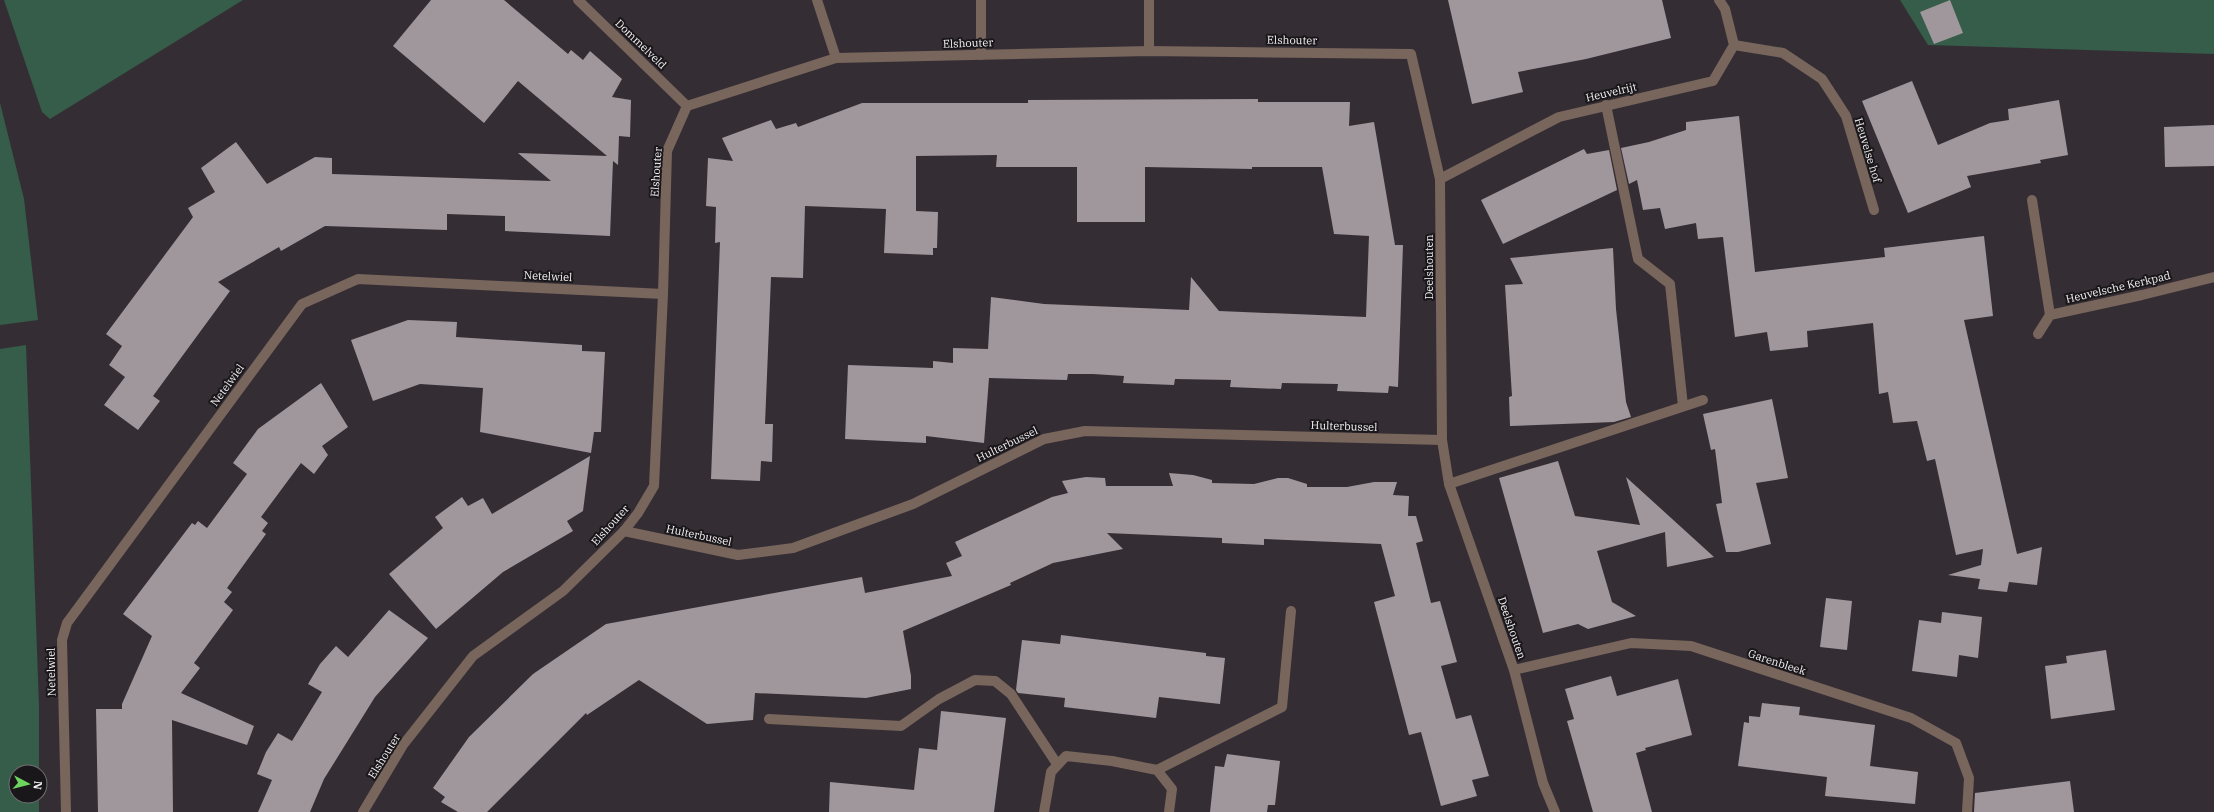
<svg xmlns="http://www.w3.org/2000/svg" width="2214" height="812" font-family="'IBM Plex Serif',serif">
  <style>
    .green { fill: #355d49 }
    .building { fill: #a0979d }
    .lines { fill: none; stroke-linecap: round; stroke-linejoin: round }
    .lane { stroke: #78655c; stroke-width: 10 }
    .street { stroke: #78655c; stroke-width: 10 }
    .labels { text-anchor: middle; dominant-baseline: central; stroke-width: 4; stroke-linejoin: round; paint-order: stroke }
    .street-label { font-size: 11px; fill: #f5f1f5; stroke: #1a171a }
  </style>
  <rect width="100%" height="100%" fill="#342e34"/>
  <g class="green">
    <polygon points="4,0 243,0 50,119 42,112"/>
    <polygon points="1900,0 2214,0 2214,54 1928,45"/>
    <polygon points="0,103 24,199 38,320 0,325"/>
    <polygon points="26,345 39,706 39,772 16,772 16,796 39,796 39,812 0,812 0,349"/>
  </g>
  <g class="building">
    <polygon points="431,0 504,0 568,54 571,50 583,60 590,51 622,79 612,97 631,100 630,137 619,136 618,165 613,161 610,236 505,231 505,216 447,214 447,230 325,226 281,251 279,247 218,282 230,291 153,396 160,401 138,430 104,405 125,377 109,365 122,346 106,334 193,217 188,208 215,192 201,168 236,142 267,184 315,157 332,158 332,174 551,181 518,153 607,156 518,81 484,123 393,46"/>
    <polygon points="1448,0 1662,0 1671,38 1586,59 1518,72 1523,92 1472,104"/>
    <polygon points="1950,0 1963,33 1934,44 1920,12"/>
    <polygon points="1912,81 1938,145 1990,123 2009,120 2008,109 2059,100 2068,155 2040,160 2041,163 1967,176 1971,187 1908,213 1862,101"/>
    <polygon points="1258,99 1258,102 1350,102 1349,126 1374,122 1395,245 1403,245 1398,387 1389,386 1388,393 1337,391 1338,384 1282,383 1281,389 1230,387 1231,380 1175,379 1174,385 1123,383 1124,376 1093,374 1068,374 1067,380 989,378 984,443 926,436 926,443 845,439 848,365 933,368 933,361 953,363 953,348 988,349 991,297 1044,304 1189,310 1191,277 1219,311 1366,317 1369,236 1334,234 1322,167 1252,167 1252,169 1145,167 1145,222 1077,222 1077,167 996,167 997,155 916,156 916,211 938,212 937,248 933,248 933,255 884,253 886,209 805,206 803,278 771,277 765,424 773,424 772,462 761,461 760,481 711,479 720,242 715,243 716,207 706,206 708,158 733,161 722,138 771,120 776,129 796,123 798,127 862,103 1028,103 1028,100"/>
    <polygon points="1739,116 1755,272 1885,257 1884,248 1984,236 1993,316 1964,320 2017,554 2042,547 2037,585 2009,582 2007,592 1978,589 1980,579 1948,575 1981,565 1983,549 1956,555 1935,459 1927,461 1917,421 1893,423 1888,392 1879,394 1873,323 1807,331 1808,347 1770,351 1767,332 1735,337 1723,237 1698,239 1696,223 1665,229 1660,208 1643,210 1637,180 1629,184 1621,148 1649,142 1686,130 1686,122"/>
    <polygon points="2214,125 2214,166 2165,167 2164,127"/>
    <polygon points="1584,149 1587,154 1609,150 1617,190 1503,244 1481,200"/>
    <polygon points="1613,248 1616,309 1626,402 1631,417 1614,422 1510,426 1509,397 1512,396 1505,285 1523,284 1510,258"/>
    <polygon points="408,320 457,322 456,337 582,345 582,351 605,352 601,432 594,432 591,453 480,432 483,388 420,384 373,401 351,340"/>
    <polygon points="321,383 348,427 322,446 328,455 314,474 301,463 261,517 268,523 262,531 266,534 227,588 232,592 224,602 233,610 194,663 200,668 181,693 254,726 247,745 172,720 173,812 98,812 96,709 122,709 122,704 152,636 123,614 192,523 195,525 198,521 207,528 247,474 233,463 258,429"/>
    <polygon points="1772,399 1788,478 1756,483 1771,544 1738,552 1726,552 1716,504 1722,503 1715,449 1711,450 1703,414"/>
    <polygon points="590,456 583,511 567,521 573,531 503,572 436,629 389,574 443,528 435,517 462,497 468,506 483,498 492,514"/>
    <polygon points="1558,461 1575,516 1640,525 1626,477 1714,557 1667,567 1665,532 1597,551 1612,602 1636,616 1588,629 1578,624 1543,633 1499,478"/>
    <polygon points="1169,473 1193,475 1212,480 1212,483 1254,484 1278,478 1288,478 1307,484 1307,487 1347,487 1374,482 1397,482 1393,495 1409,496 1408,516 1416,516 1423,541 1416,543 1431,603 1440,601 1457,662 1441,666 1456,719 1471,715 1489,776 1472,780 1477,796 1441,806 1421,732 1409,735 1374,602 1395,596 1381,544 1264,539 1264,545 1222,543 1222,538 1107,533 1123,549 1053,563 1010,583 1011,585 903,631 911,676 911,689 866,698 755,693 753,720 707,724 639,680 587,715 586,713 487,812 458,812 441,802 445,797 433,788 469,737 533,674 606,624 862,577 865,593 952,576 946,563 962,556 955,542 1052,497 1068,493 1062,481 1086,477 1105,478 1106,486 1173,486"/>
    <polygon points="1826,598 1852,601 1847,650 1820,647"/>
    <polygon points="389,610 428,638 375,697 324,779 310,812 258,812 272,780 257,774 266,752 278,733 292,741 322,692 308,684 320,664 336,646 348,657"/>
    <polygon points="1942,612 1982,617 1978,658 1959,655 1957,677 1912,671 1919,620 1941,623"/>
    <polygon points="1061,635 1206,653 1206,656 1225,658 1220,704 1159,697 1156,718 1064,707 1065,698 1018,693 1016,690 1022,640 1060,644"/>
    <polygon points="2106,650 2115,710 2051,719 2045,666 2067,663 2066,656"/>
    <polygon points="1611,676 1617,696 1678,679 1692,735 1645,748 1646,750 1636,753 1652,812 1593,812 1567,721 1574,719 1565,689"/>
    <polygon points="1762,703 1800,707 1799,715 1875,725 1870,766 1918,772 1915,804 1825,796 1827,777 1738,766 1744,722 1749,723 1749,716 1760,717"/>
    <polygon points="941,711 1006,718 994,812 829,812 830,782 914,790 919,748 937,750"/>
    <polygon points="1227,754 1280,761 1275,805 1268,805 1267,812 1210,812 1215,766 1224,767"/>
    <polygon points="2070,781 2074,812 1974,812 1975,793"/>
  </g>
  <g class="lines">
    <g class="lane">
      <polyline points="981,55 981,0"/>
      <polyline points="1606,105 1638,259 1670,284 1683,406"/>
      <polyline points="2032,200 2050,315"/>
      <polyline points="769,719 901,726 939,699 975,680 995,681 1011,694 1057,764"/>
      <polyline points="1157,770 1282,707 1291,611"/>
    </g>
    <g class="street">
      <polyline points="578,0 687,106"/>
      <polyline points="817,0 836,58"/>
      <polyline points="1149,0 1149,51"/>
      <polyline points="1734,45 1783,53 1822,79 1846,116 1874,210"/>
      <polyline points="1440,179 1559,117 1713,81 1734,45 1725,9 1719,0"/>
      <polyline points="2038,334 2050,315 2142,295 2214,277"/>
      <polyline points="1449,484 1703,400"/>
      <polyline points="624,531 738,555 793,548 913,504 1044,439 1085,431 1442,440"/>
      <polyline points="1514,670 1631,643 1691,646 1911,718 1956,743 1969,778 1967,812"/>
      <polyline points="66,812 62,640 67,623 302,304 358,279 663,294"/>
      <polyline points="363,812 403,745 473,656 563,591 624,531 638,513 654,486 663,294 667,151 687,106 836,58 1149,51 1411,54 1440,179 1442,440 1449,484 1514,670 1543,783 1555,812"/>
      <polyline points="1044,812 1051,772 1066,756 1112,761 1157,770 1172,789 1169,812"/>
    </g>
  </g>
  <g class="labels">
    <g class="street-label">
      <text transform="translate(1292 40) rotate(1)">Elshouter</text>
      <text transform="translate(968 43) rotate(-2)">Elshouter</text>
      <text transform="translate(641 44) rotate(44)">Dommelveld</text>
      <text transform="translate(1611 92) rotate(-13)">Heuvelrijt</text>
      <text transform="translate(1868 150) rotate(73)">Heuvelse hof</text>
      <text transform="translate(656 172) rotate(-86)">Elshouter</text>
      <text transform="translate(1429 267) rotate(-90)">Deelshouten</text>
      <text transform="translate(548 276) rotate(3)">Netelwiel</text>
      <text transform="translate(2118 287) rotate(-13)">Heuvelsche Kerkpad</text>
      <text transform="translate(227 385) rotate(-54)">Netelwiel</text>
      <text transform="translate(1344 426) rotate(2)">Hulterbussel</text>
      <text transform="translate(1007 444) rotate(-26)">Hulterbussel</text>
      <text transform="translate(610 525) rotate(-48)">Elshouter</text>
      <text transform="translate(699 535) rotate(12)">Hulterbussel</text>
      <text transform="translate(1512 628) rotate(71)">Deelshouten</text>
      <text transform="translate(1777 662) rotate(18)">Garenbleek</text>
      <text transform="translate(51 672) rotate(-91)">Netelwiel</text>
      <text transform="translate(384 756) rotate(-58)">Elshouter</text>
    </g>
  </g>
  <g transform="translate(28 784) rotate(97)"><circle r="19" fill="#1a171a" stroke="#726e72"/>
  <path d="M0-3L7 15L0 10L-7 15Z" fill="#6fd360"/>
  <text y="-6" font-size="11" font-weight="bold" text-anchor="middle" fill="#f5f1f5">N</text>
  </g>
</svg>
